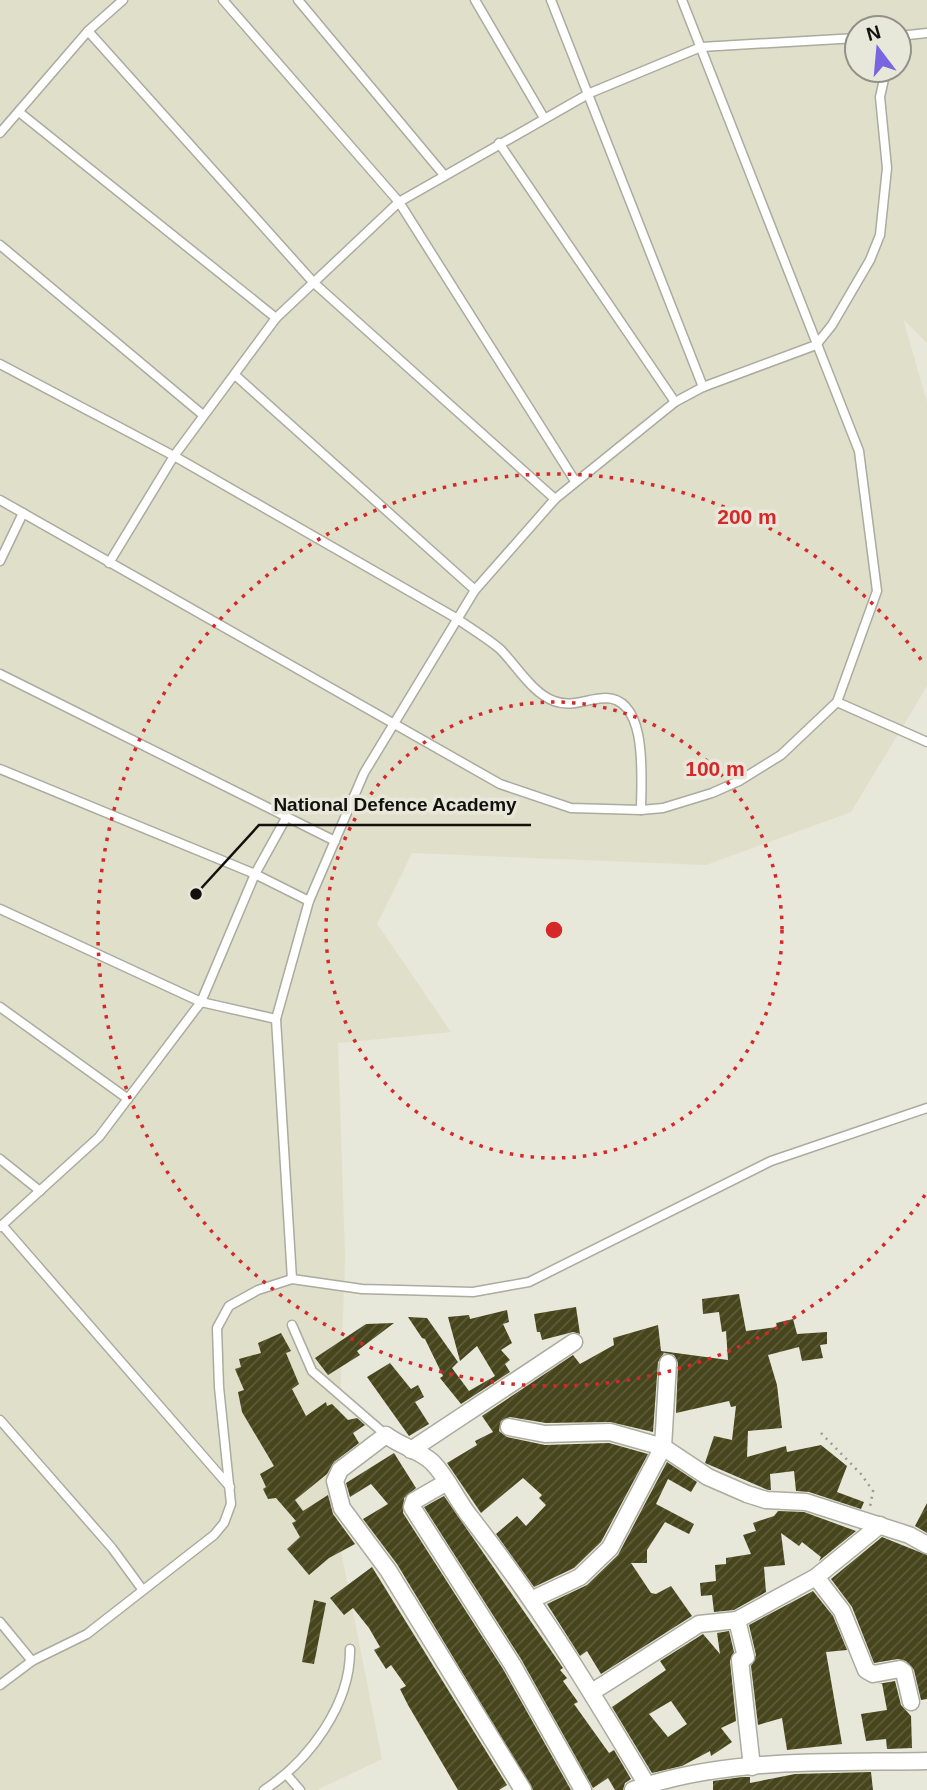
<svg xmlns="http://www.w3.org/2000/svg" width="927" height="1790" font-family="Arial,sans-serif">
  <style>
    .built { fill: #dfdfca; fill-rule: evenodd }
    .building { fill: url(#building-hatch); fill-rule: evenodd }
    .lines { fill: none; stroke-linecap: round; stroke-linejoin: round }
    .service-casing { stroke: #abab9f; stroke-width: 11 }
    .minor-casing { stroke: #abab9f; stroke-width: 19 }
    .path { stroke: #9a9990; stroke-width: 2.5; stroke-dasharray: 2 5; stroke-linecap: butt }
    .service { stroke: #fff; stroke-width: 8 }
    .minor { stroke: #fff; stroke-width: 16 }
    .ring { fill: none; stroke: #d62828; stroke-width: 3.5; stroke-dasharray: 3.5 7 }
    .centre { fill: #d62828; stroke: #e7e7da; stroke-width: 3.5 }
    .ring-label { font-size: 21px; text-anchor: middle; font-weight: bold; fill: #d62828; stroke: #e7e7da; stroke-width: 7; stroke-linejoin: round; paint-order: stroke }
    .leader { fill: none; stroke: #12110d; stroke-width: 2.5 }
    .callout-dot { fill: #12110d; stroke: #e7e7da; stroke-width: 2.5 }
    .callout-label { font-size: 19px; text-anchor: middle; font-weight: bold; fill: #12110d; stroke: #e7e7da; stroke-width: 7; stroke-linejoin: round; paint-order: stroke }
  </style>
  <defs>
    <pattern id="building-hatch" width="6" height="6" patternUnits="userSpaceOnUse" patternTransform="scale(1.75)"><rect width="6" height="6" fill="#47451c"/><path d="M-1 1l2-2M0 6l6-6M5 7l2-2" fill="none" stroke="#5e5c3b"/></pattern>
  </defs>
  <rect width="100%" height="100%" fill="#e7e7da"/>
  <path class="built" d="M 0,0 L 927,0 L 927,343 L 903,319 L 927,402 L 927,686 L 851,812 L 706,865 L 412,853 L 377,924 L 451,1032 L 338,1043 L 345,1257 L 336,1526 L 382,1759 L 317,1790 L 0,1790 ZM 857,28 L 899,28 L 899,70 L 857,70 Z"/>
  <g class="building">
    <polygon points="739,1294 746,1331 777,1327 776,1323 793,1319 797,1334 827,1332 827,1344 820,1345 823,1358 802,1361 799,1347 768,1355 777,1385 782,1428 748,1431 747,1457 786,1446 787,1452 821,1445 847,1466 837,1492 864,1502 861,1509 809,1492 796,1491 794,1471 770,1474 771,1490 768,1490 705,1463 714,1436 732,1440 736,1406 731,1407 729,1401 676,1413 678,1363 674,1355 664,1353 658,1362 653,1432 610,1422 546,1423 510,1417 501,1421 499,1431 507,1437 545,1445 609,1443 648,1454 601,1542 574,1568 534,1587 496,1534 517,1516 526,1526 546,1505 539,1498 542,1495 523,1478 481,1513 447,1463 477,1445 475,1441 493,1432 482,1416 573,1355 580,1364 614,1345 613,1338 658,1325 661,1351 728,1360 726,1331 722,1332 719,1312 703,1314 702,1299"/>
    <polygon points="576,1307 580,1334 573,1332 542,1340 540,1332 537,1332 534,1314"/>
    <polygon points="507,1310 509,1322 503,1324 512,1343 501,1350 510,1360 505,1364 510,1372 461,1404 440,1378 443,1376 425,1339 422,1338 408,1317 427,1318 458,1362 452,1368 469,1391 495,1376 477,1346 460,1361 448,1317 469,1315 470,1319"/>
    <polygon points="394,1323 357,1351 360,1355 328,1375 315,1358 366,1324"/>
    <polygon points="281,1333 291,1351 286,1353 299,1384 292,1389 306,1416 326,1402 327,1406 332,1404 348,1420 357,1418 365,1425 353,1433 359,1443 334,1462 327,1474 295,1500 303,1511 328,1495 333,1514 355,1544 329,1558 309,1575 287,1549 300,1537 292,1523 296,1521 276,1498 268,1499 263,1489 266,1487 260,1474 274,1466 242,1412 238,1392 244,1390 235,1369 241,1367 239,1359 261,1353 258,1343"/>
    <polygon points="390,1363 411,1389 418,1385 424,1397 415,1402 429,1424 409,1436 367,1377"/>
    <polygon points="394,1453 416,1488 404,1498 403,1513 503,1669 571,1790 533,1790 397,1564 363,1519 388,1504 371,1484 350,1497 346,1483"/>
    <polygon points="667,1462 697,1482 691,1492 668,1479 656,1504 694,1524 689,1534 665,1522 647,1550 647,1563 631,1563 651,1593 656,1594 671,1586 692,1616 601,1674 587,1651 580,1656 547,1604 587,1585 618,1555"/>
    <polygon points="444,1496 563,1668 560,1670 567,1678 563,1681 578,1702 574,1704 609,1753 614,1750 631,1779 625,1783 623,1790 615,1790 608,1778 593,1788 521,1659 424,1507"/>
    <polygon points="927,1503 927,1533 915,1526"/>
    <polygon points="778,1511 804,1512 856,1531 819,1561 821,1557 802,1542 799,1546 781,1533 785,1565 764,1567 766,1592 734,1610 714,1612 712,1595 701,1596 700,1583 716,1581 715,1565 726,1564 726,1558 751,1554 743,1535 756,1531 753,1523 774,1516"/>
    <polygon points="882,1537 927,1555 927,1699 921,1700 914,1670 906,1661 898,1659 874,1663 852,1607 831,1579"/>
    <polygon points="372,1567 507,1785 499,1790 458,1790 408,1705 400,1689 406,1686 391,1665 386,1669 374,1650 380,1647 369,1628 353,1608 344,1615 330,1598"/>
    <polygon points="813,1591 833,1616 847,1650 826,1652 842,1744 787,1750 782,1718 758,1725 751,1666 756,1655 749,1625"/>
    <polygon points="314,1600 326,1603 314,1664 302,1662"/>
    <path d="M 729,1631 L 734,1652 L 730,1661 L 736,1721 L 721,1728 L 732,1742 L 711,1756 L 710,1751 L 682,1766 L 652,1773 L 612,1707 L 666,1670 L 660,1661 L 703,1634 L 720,1654 L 717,1633 ZM 671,1701 L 687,1724 L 668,1737 L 649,1714 Z"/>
    <polygon points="895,1681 901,1705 911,1716 912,1748 887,1749 886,1739 866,1741 861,1714 887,1710 882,1683 878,1684"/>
    <polygon points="871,1772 873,1790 713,1790 713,1781 742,1777 750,1777 750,1783 795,1774"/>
  </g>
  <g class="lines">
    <g class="service-casing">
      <g id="service">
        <polyline points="223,0 399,202 575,481"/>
        <polyline points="298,0 444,175"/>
        <polyline points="475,0 544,118"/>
        <polyline points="551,0 703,387"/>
        <polyline points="88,31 314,283 555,499"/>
        <polyline points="899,36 927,33"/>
        <polyline points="19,112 276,318"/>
        <polyline points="0,133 88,31 123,0"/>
        <polyline points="499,143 675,402"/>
        <polyline points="0,245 203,415"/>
        <path d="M 0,364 L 174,456 L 456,618 C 470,628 487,638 500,649 C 516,665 532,693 554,701 C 572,708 588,698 606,698 C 649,699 641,781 641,810"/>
        <polyline points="235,375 475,590"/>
        <polyline points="0,500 500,784 571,808 641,810 663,808 712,793 739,781 781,755 837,702 877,591 859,451 682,0"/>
        <polyline points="0,561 23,513"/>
        <polyline points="109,563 174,456 276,318 399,202 590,93 701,47 857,38"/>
        <polyline points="0,674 335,841"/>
        <polyline points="837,702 927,742"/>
        <polyline points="0,769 255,874 309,901"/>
        <polyline points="0,909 201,1002 276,1019"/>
        <polyline points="0,1007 128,1099"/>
        <polyline points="0,1159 40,1191"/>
        <polyline points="2,1225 230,1487"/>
        <polyline points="0,1227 99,1137 201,1002 255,874 286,818"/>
        <polyline points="292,1279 276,1019 309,901 364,773 475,590 555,499 675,402 703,387 816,345 832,325 870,260 880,235 887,168 880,97 886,70"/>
        <polyline points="292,1325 312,1371 386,1435"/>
        <polyline points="0,1420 112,1548 142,1589"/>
        <polyline points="0,1622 32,1661"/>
        <polyline points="0,1685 32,1661 87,1634 214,1535 224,1523 231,1504 219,1387 217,1328 229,1306 258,1290 292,1279 362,1289 473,1292 529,1282 771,1161 927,1108"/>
        <polyline points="287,1775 300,1790"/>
        <path d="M 264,1790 C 309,1761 351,1704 350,1649"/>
      </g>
    </g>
    <g class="minor-casing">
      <g id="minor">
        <polyline points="509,1427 545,1434 610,1432 663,1447 708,1477 747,1494 766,1500 806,1502 909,1535 927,1545"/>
        <polyline points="411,1450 574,1342"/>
        <polyline points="447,1482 414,1501 412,1507 512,1664 583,1790"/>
        <polyline points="816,1577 842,1611 866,1670 873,1674 900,1669 904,1672 911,1702"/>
        <polyline points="533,1599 580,1577 610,1548 663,1447 668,1363"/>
        <polyline points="737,1620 746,1657 740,1660 752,1767"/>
        <polyline points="592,1692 699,1624 737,1620 816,1577 880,1525"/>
        <path d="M 523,1790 L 388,1570 L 342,1508 L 335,1481 L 340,1470 L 386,1435 C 400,1446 419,1450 432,1462 C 448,1478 457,1501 471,1518 C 539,1605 591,1691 647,1785"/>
        <path d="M 633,1790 C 725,1757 830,1763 927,1761"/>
      </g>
    </g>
    <polyline class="path" points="821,1433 861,1474 873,1491 870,1507"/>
    <use href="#service" class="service"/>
    <use href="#minor" class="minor"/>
  </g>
  <g class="ring">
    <circle cx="554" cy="930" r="228"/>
    <path d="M925 1195A456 456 0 1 1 925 665"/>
  </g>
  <circle cx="554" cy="930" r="10" class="centre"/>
  <g class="ring-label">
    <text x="747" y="524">200 m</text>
    <text x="715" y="776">100 m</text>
  </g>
  <path class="leader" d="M196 894L259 825H531"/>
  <circle class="callout-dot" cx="196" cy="894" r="7"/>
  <g class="callout-label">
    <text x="395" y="811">National Defence Academy</text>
  </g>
  <g transform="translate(878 49) rotate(344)"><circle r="33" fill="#e7e7da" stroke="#929188" stroke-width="2"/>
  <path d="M0-5L12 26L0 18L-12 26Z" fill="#7865e0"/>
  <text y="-10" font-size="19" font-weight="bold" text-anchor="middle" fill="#12110d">N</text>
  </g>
</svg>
